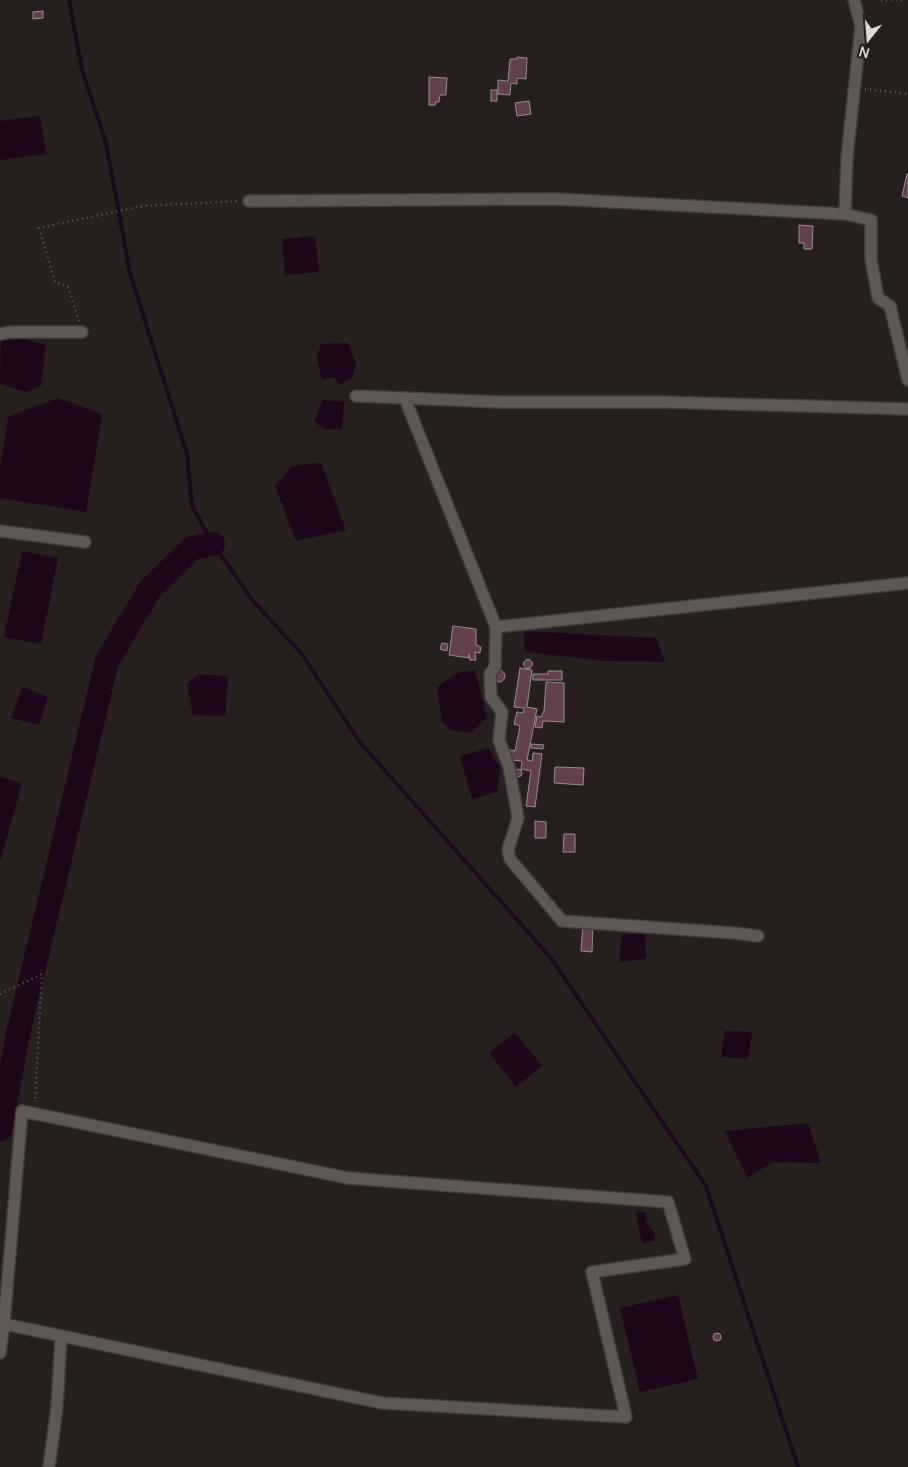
<svg xmlns="http://www.w3.org/2000/svg" width="908" height="1467" font-family="Manrope,sans-serif">
  <style>
    .water { fill: #1d071b }
    .lines { fill: none; stroke-linecap: round; stroke-linejoin: round }
    .stream { stroke: #1d071b; stroke-width: 4 }
    .river { stroke: #1d071b; stroke-width: 24 }
    .building { fill: #63414c; stroke: #968e90 }
    .street-casing { stroke: #413b3a; stroke-width: 14 }
    .path { stroke: #635d5c; stroke-width: 2.5; stroke-dasharray: 1 4; stroke-linecap: butt }
    .street { stroke: #5f5756; stroke-width: 11 }
  </style>
  <rect width="100%" height="100%" fill="#261f1e"/>
  <g class="water">
    <polygon points="40,116 46,154 0,160 0,121"/>
    <polygon points="315,236 319,272 285,275 282,239"/>
    <polygon points="25,339 46,345 41,386 26,392 0,384 1,340"/>
    <polygon points="348,343 356,364 352,378 340,385 334,377 322,380 317,358 321,344"/>
    <polygon points="58,398 102,414 86,512 0,498 0,468 8,417"/>
    <polygon points="323,400 344,402 342,429 325,430 314,421"/>
    <polygon points="321,463 346,530 296,541 275,486 292,466"/>
    <polygon points="22,551 58,558 41,644 4,637"/>
    <polygon points="524,631 656,638 665,662 605,661 525,652"/>
    <polygon points="475,670 487,717 471,733 450,730 442,722 437,687 457,673"/>
    <polygon points="199,674 228,676 225,716 193,715 187,684"/>
    <polygon points="23,687 48,697 39,725 11,718"/>
    <polygon points="489,748 500,768 497,792 472,799 460,756"/>
    <polygon points="0,777 22,783 0,862"/>
    <polygon points="622,934 645,934 646,959 619,962"/>
    <polygon points="725,1031 752,1032 748,1059 721,1057"/>
    <polygon points="515,1032 542,1066 516,1087 489,1053"/>
    <polygon points="808,1123 821,1163 772,1162 748,1178 725,1131"/>
    <polygon points="643,1211 647,1213 645,1221 654,1232 655,1241 642,1243 636,1212"/>
    <polygon points="678,1295 698,1379 640,1392 620,1308"/>
  </g>
  <g class="lines">
    <polyline class="stream" points="69,0 82,70 106,143 130,273 187,454 192,506 213,544 253,601 302,654 358,740 550,957 706,1186 798,1467"/>
    <polyline class="river" points="0,1130 18,1034 107,661 150,589 192,548 213,544"/>
  </g>
  <g class="building">
    <polygon points="43,11 43,18 33,19 33,12"/>
    <polygon points="517,57 527,58 526,79 517,78 517,84 511,83 510,95 498,94 498,80 508,81 510,59 517,59"/>
    <polygon points="429,77 447,78 446,95 440,95 439,102 436,102 435,105 429,105"/>
    <rect x="491" y="90" width="6" height="11"/>
    <polygon points="529,101 531,114 517,116 515,103"/>
    <polygon points="907,174 908,174 908,198 902,196"/>
    <polygon points="799,225 813,226 812,249 804,249 804,243 799,243"/>
    <polygon points="453,626 476,629 476,645 481,647 480,653 475,652 476,660 470,660 469,654 469,658 449,655"/>
    <polygon points="442,643 448,644 447,651 440,649"/>
    <circle cx="528" cy="664" r="4.5"/>
    <polygon points="520,668 532,670 527,707 537,709 527,760 532,761 533,753 542,754 535,807 526,806 531,771 521,769 522,761 510,760 510,750 515,751 520,726 514,724 517,712 523,713 524,708 514,707"/>
    <circle cx="499" cy="676" r="6"/>
    <polygon points="548,671 562,671 562,680 533,680 533,674 548,674"/>
    <polygon points="546,682 564,683 564,722 543,721 542,728 535,727 537,716 541,717 544,711"/>
    <polygon points="531,744 544,745 543,749 531,748"/>
    <polygon points="555,767 584,768 583,785 554,783"/>
    <circle cx="518" cy="773" r="4"/>
    <polygon points="535,821 546,822 546,838 535,838"/>
    <polygon points="564,834 575,834 575,852 563,852"/>
    <polygon points="583,924 593,924 592,952 581,951"/>
    <circle cx="717" cy="1337" r="4"/>
  </g>
  <g class="lines">
    <g class="street-casing">
      <g id="street">
        <polyline points="249,201 556,199 845,214 871,220 871,259 878,298 890,306 908,380"/>
        <polyline points="845,214 847,157 861,26 854,0"/>
        <polyline points="0,334 10,332 82,332"/>
        <polyline points="356,396 499,402 663,402 908,409"/>
        <polyline points="405,399 496,627 495,667 490,674 491,697 502,712 499,740 509,767 518,818 508,850 510,859 562,921 734,933 758,936"/>
        <polyline points="0,531 85,542"/>
        <polyline points="496,627 908,583"/>
        <polygon points="22,1111 348,1178 668,1202 685,1259 592,1272 626,1417 382,1403 4,1324"/>
        <polyline points="0,1353 4,1324"/>
        <polyline points="49,1467 57,1407 61,1336"/>
      </g>
    </g>
    <g class="path">
      <polyline points="881,0 903,0"/>
      <polyline points="865,89 908,94"/>
      <polyline points="79,321 68,287 55,282 39,228 143,206 238,201"/>
      <polyline points="0,994 42,974 35,1101"/>
    </g>
    <use href="#street" class="street"/>
  </g>
  <g transform="translate(868 40) rotate(197)" stroke="#261f1e" stroke-width="4" paint-order="stroke">
  <path d="M0-4L9 19L0 12L-9 19Z" fill="#dfdad9"/>
  <text y="-8" font-size="14" font-weight="bold" text-anchor="middle" fill="#dfdad9">N</text>
  </g>
</svg>
